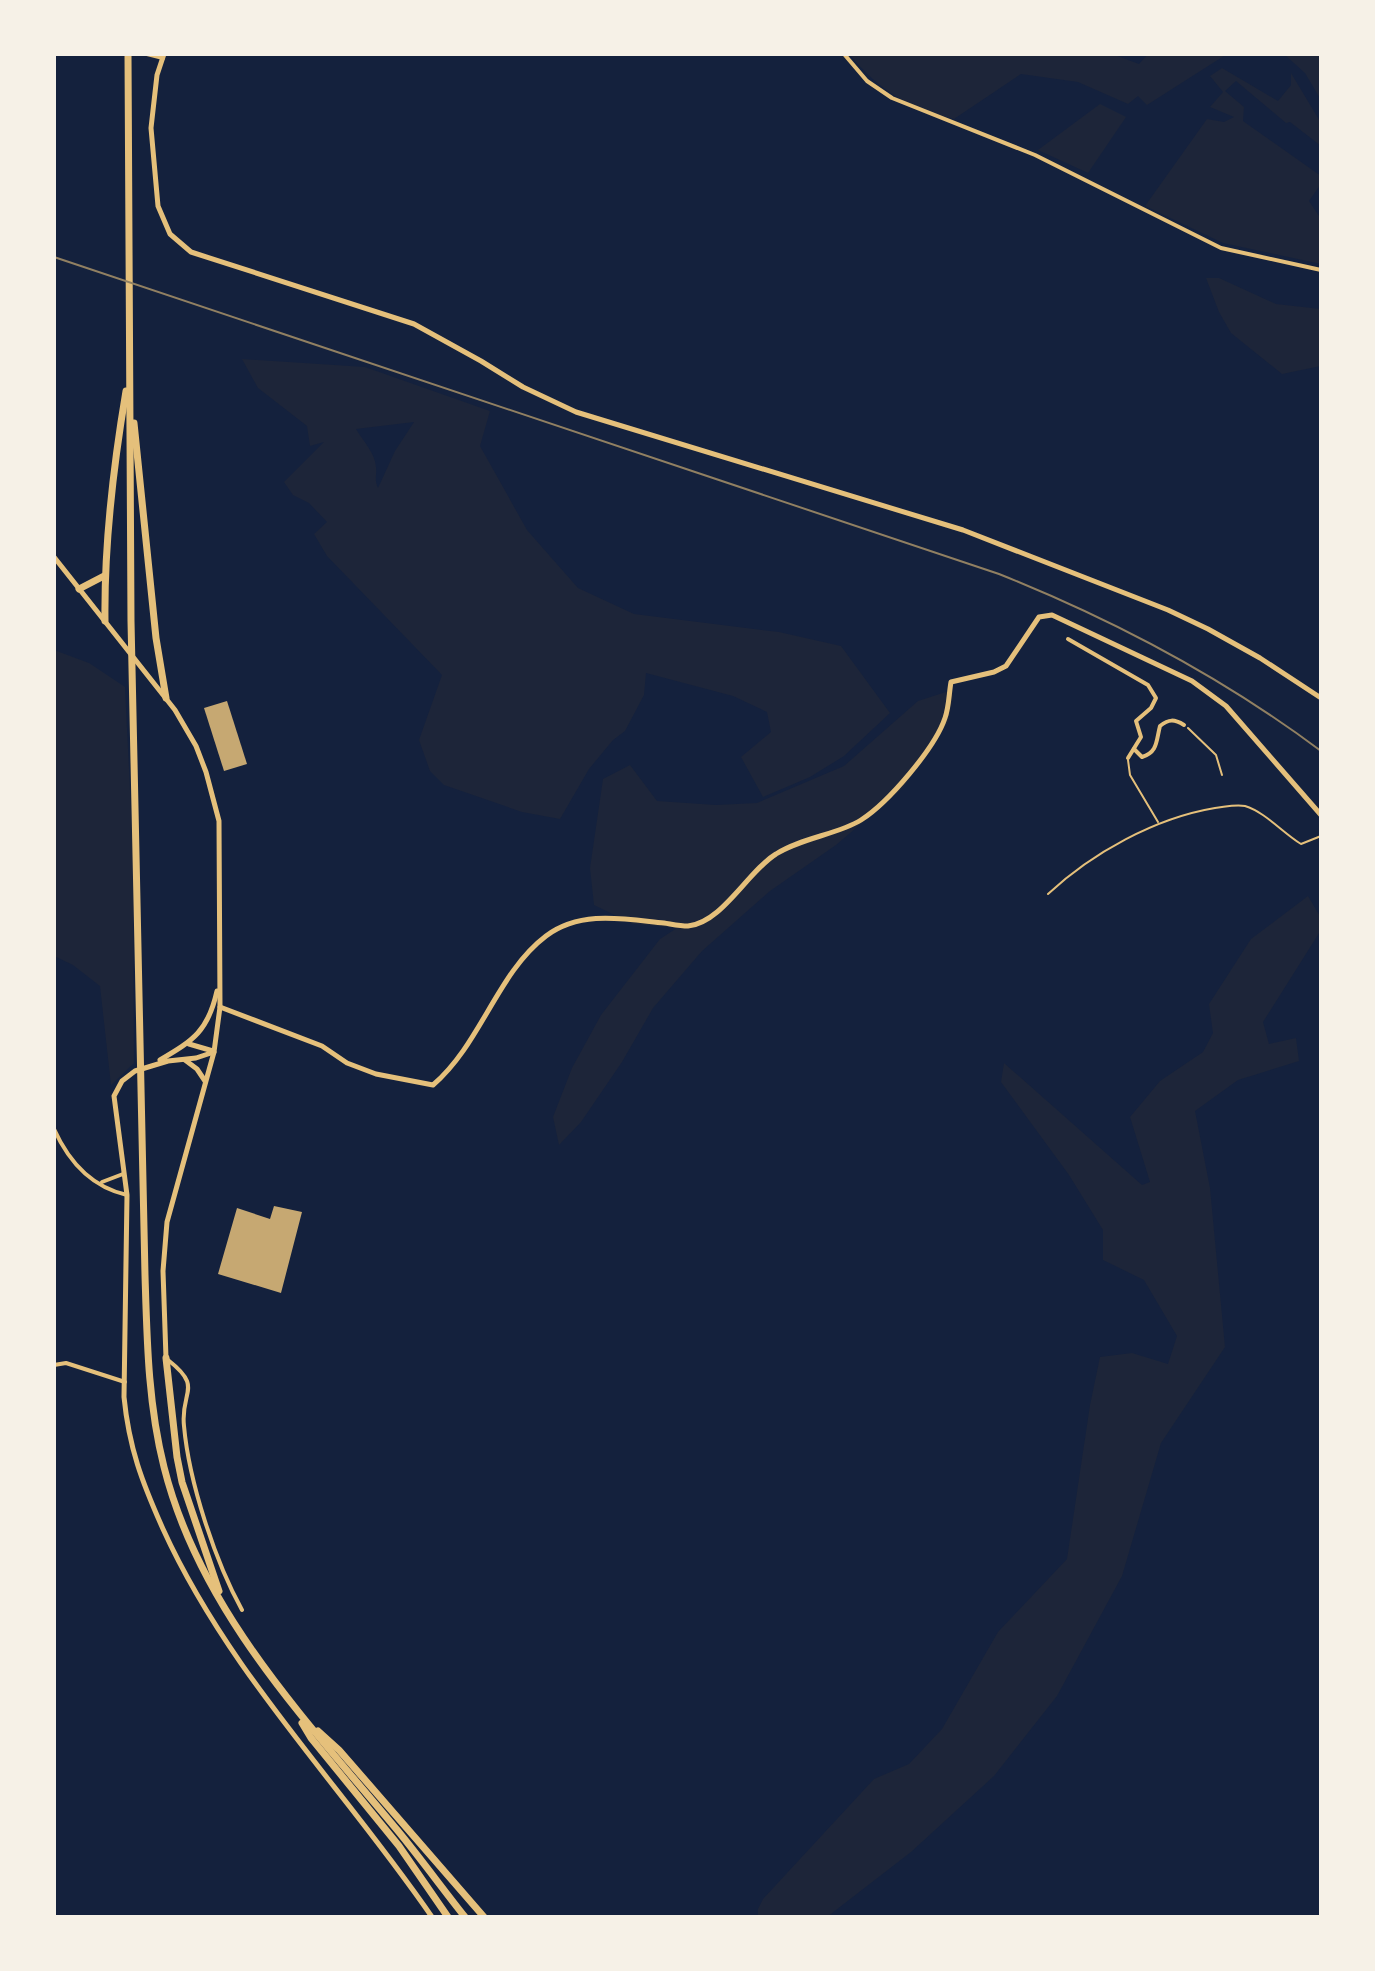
<svg xmlns="http://www.w3.org/2000/svg" width="1375" height="1971" font-family="'IBM Plex Sans',sans-serif">
  <style>
    .green { fill: #1d2539; fill-rule: evenodd }
    .building { fill: #c6a872 }
    .lines { fill: none; stroke-linecap: round; stroke-linejoin: round }
    .path { stroke: #e5c07b; stroke-width: 2 }
    .service { stroke: #e5c07b; stroke-width: 2 }
    .minor { stroke: #e5c07b; stroke-width: 4 }
    .tertiary { stroke: #e5c07b; stroke-width: 5 }
    .trunk { stroke: #e5c07b; stroke-width: 7 }
    .rail { stroke: #918062; stroke-width: 2 }
  </style>
  <rect width="100%" height="100%" fill="#14213d"/>
  <g class="green">
    <path d="M 849,54 L 1112,54 L 1139,64 L 1148,54 L 1227,54 L 1147,105 L 1138,96 L 1128,104 L 1078,82 L 1021,74 L 954,119 C 909,109 879,90 849,54 Z"/>
    <polygon points="1284,54 1321,54 1321,100 1305,73"/>
    <polygon points="1222,68 1278,101 1291,85 1291,73 1321,123 1321,146 1290,122 1286,123 1236,81 1225,91 1244,107 1243,121 1321,176 1321,184 1309,201 1321,219 1321,264 1223,243 1145,206 1207,119 1224,122 1234,117 1210,107 1223,92 1210,76"/>
    <polygon points="1100,104 1126,117 1088,173 1038,150"/>
    <polygon points="1206,278 1219,278 1276,304 1321,309 1321,366 1282,374 1231,333 1219,312"/>
    <path d="M 242,359 L 365,367 L 490,411 L 480,446 L 527,530 L 578,588 L 634,614 L 779,632 L 841,646 L 890,713 L 844,756 L 810,777 L 763,797 L 741,757 L 771,732 L 767,712 L 733,696 L 646,673 L 644,695 L 625,731 L 613,740 L 589,769 L 560,819 L 522,812 L 444,785 L 430,771 L 419,740 L 442,675 L 327,556 L 314,534 L 327,522 L 309,503 L 293,495 L 284,482 L 324,442 L 310,446 L 307,426 L 258,388 ZM 414,422 L 395,451 L 378,488 C 374,479 377,476 376,467 C 375,453 363,441 356,429 Z"/>
    <polygon points="54,650 89,663 125,687 133,852 134,1063 111,1085 100,986 73,965 54,956"/>
    <polygon points="952,690 953,697 948,722 903,788 836,845 770,891 702,951 653,1008 622,1062 581,1122 559,1145 553,1117 572,1068 601,1015 660,939 677,928 633,924 594,905 590,868 603,779 630,765 657,801 716,805 757,803 844,766 918,701"/>
    <polygon points="1308,896 1321,918 1321,930 1263,1022 1269,1044 1296,1038 1299,1061 1238,1080 1195,1111 1210,1188 1225,1347 1161,1443 1122,1576 1057,1696 994,1776 911,1852 827,1917 758,1917 758,1909 763,1899 874,1779 909,1764 942,1729 998,1632 1067,1559 1090,1405 1100,1357 1132,1353 1168,1364 1177,1336 1144,1280 1103,1260 1103,1230 1069,1175 1001,1082 1004,1063 1142,1185 1150,1182 1130,1117 1160,1081 1203,1052 1213,1033 1209,1004 1251,939"/>
  </g>
  <g class="building">
    <polygon points="227,701 247,764 224,771 204,708"/>
    <polygon points="274,1206 302,1212 281,1293 218,1274 237,1208 270,1219"/>
  </g>
  <g class="lines">
    <polyline class="path" points="1188,728 1216,755 1222,775"/>
    <g class="service">
      <polyline points="1128,760 1130,775 1158,822"/>
      <path d="M 1048,894 C 1092,853 1155,818 1215,808 C 1225,807 1235,804 1245,806 C 1265,812 1283,833 1301,844 L 1321,836"/>
    </g>
    <g class="minor">
      <polyline points="147,54 163,58"/>
      <polyline points="844,54 867,81 892,98 1035,155 1221,248 1321,270"/>
      <polyline points="1068,639 1148,685 1156,698 1151,708 1136,721 1141,737 1128,758"/>
      <path d="M 1134,749 L 1142,757 C 1158,752 1156,741 1160,726 C 1169,719 1174,719 1184,725"/>
      <path d="M 54,1129 C 68,1160 91,1187 127,1195"/>
      <polyline points="102,1182 123,1174"/>
      <path d="M 168,1360 C 204,1388 180,1391 184,1426 C 189,1482 215,1561 242,1610"/>
      <polyline points="54,1365 66,1363 125,1382"/>
    </g>
    <g class="tertiary">
      <polyline points="164,54 157,75 151,128 158,206 170,234 191,252 414,324 481,361 523,387 576,412 963,530 1168,610 1208,629 1260,658 1321,698"/>
      <polyline points="54,557 175,710 196,746 206,772 219,821 220,1007 214,1052 167,1222 163,1271 166,1358"/>
      <path d="M 220,1007 L 322,1046 L 347,1063 L 376,1074 L 433,1085 C 481,1044 497,973 546,936 C 581,910 624,919 664,923 C 671,924 680,926 688,926 C 722,923 748,871 776,854 C 801,838 839,834 861,820 C 888,803 935,748 945,718 C 949,707 949,693 951,682 L 994,672 L 1006,666 L 1039,617 L 1052,615 L 1192,681 L 1226,706 L 1321,815"/>
      <polyline points="189,1044 213,1051"/>
      <path d="M 214,1052 L 196,1058 L 168,1061 L 135,1071 L 122,1081 L 114,1096 L 127,1195 L 124,1397 C 129,1448 142,1482 163,1529 C 229,1674 343,1787 432,1917"/>
      <path d="M 160,1060 C 194,1040 208,1031 217,991"/>
      <polyline points="185,1060 197,1069 205,1081"/>
    </g>
    <g class="trunk">
      <path d="M 128,54 L 131,621 L 145,1275 C 147,1340 148,1404 164,1467 C 200,1611 306,1720 398,1831 C 421,1859 442,1888 465,1917"/>
      <polyline points="134,423 156,638 166,698"/>
      <polyline points="79,589 104,576"/>
      <path d="M 105,621 C 104,543 113,468 126,391"/>
      <polyline points="166,1358 177,1457 182,1482 219,1591"/>
      <polyline points="302,1723 311,1738 399,1846 448,1917"/>
      <polyline points="318,1731 339,1750 484,1917"/>
    </g>
    <path class="rail" d="M 54,257 L 999,574 C 1114,620 1222,677 1321,751"/>
  </g>
  <rect width="1375" height="1971" fill="none" stroke="#f6f1e7" stroke-width="112"/>
</svg>
